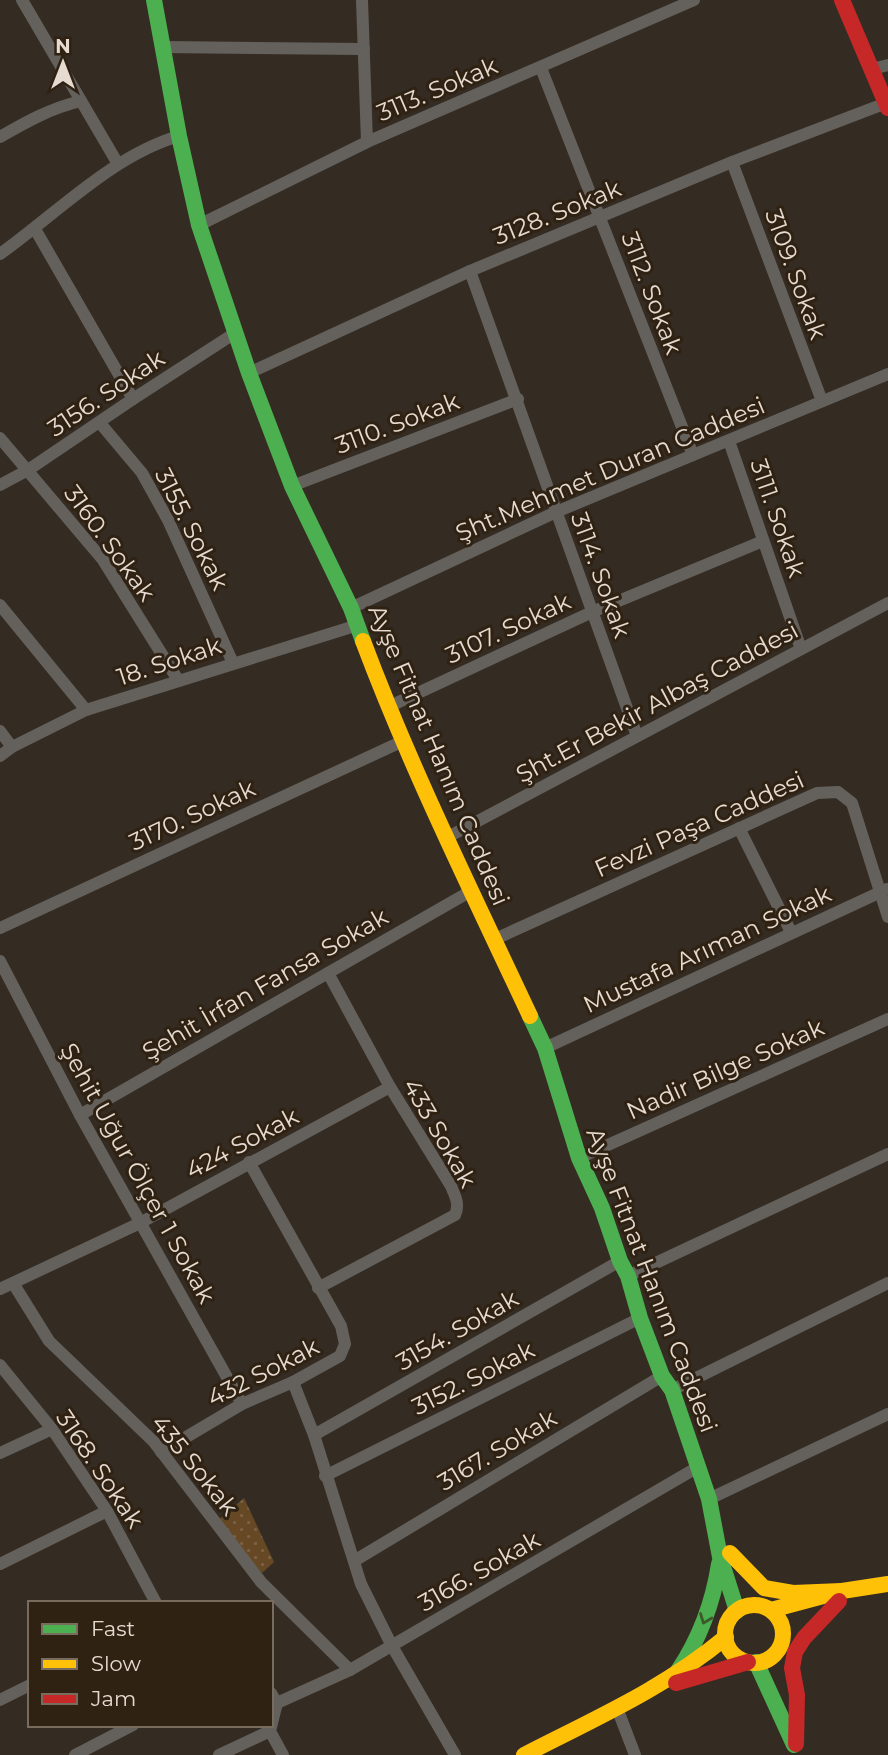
<svg xmlns="http://www.w3.org/2000/svg" width="888" height="1755" font-family="Montserrat,sans-serif">
  <style>
    .grass { fill: url(#grass-dots) }
    .lines { fill: none; stroke-linecap: round; stroke-linejoin: round }
    .street { stroke: #64615d; stroke-width: 12 }
    .fast { stroke: #4caf50; stroke-width: 16 }
    .slow { stroke: #ffc107; stroke-width: 16 }
    .jam { stroke: #c62828; stroke-width: 16 }
    .oneway { stroke: #3b5a2b }
    .labels { text-anchor: middle; dominant-baseline: central; stroke-width: 6; stroke-linejoin: round; paint-order: stroke }
    .street-label { font-size: 24px; fill: #e5dbd1; stroke: #302213 }
  </style>
  <defs>
    <pattern id="grass-dots" width="8" height="8" patternUnits="userSpaceOnUse" patternTransform="scale(1.75)"><rect width="8" height="8" fill="#664825"/><path d="M2 2h.1M6 6h.1" fill="none" stroke="#7c6244" stroke-width="1.8" stroke-linecap="round"/></pattern>
  </defs>
  <rect width="100%" height="100%" fill="#342c23"/>
  <polygon class="grass" points="244,1498 274,1562 262,1573 216,1522"/>
  <g class="lines">
    <g class="street">
      <polyline points="22,0 118,164"/>
      <polyline points="362,0 367,142"/>
      <polyline points="161,47 364,49"/>
      <polyline points="541,68 693,455"/>
      <polyline points="872,69 888,65"/>
      <path d="M 0,137 C 26,122 51,108 81,101"/>
      <polyline points="732,162 822,401"/>
      <polyline points="199,225 367,142 694,0"/>
      <polyline points="35,229 133,399"/>
      <path d="M 0,254 C 56,214 113,155 179,136"/>
      <polyline points="470,271 637,736"/>
      <polyline points="249,373 470,271 732,162 886,103"/>
      <polyline points="100,423 142,473 168,520 233,663"/>
      <polyline points="0,438 103,560 178,680"/>
      <polyline points="729,441 801,649"/>
      <polyline points="0,485 28,470 133,399 235,333"/>
      <polyline points="292,486 518,399"/>
      <polyline points="0,605 86,710"/>
      <polyline points="351,608 556,512 888,374"/>
      <polyline points="388,707 592,612 763,541"/>
      <polyline points="0,731 12,747"/>
      <polyline points="0,756 12,747 86,710 358,625"/>
      <polyline points="739,828 791,932"/>
      <polyline points="446,838 888,603"/>
      <polyline points="0,928 403,741"/>
      <polyline points="493,940 817,793 838,792 852,803 888,917"/>
      <polyline points="0,961 80,1115 242,1404"/>
      <polyline points="545,1048 887,889"/>
      <polyline points="80,1115 471,891"/>
      <polyline points="579,1158 888,1019"/>
      <polyline points="628,1276 888,1154"/>
      <polyline points="13,1283 49,1341 154,1442 261,1582 350,1670"/>
      <path d="M 318,1288 L 455,1215 C 460,1204 455,1196 451,1186 L 390,1087 L 328,973"/>
      <polyline points="0,1289 140,1223 390,1087"/>
      <polyline points="0,1365 52,1429 107,1511 156,1603"/>
      <polyline points="293,1382 314,1435 361,1584 392,1646 455,1755"/>
      <polyline points="672,1390 888,1283"/>
      <polyline points="314,1435 620,1261"/>
      <polyline points="161,1452 242,1404 293,1382 340,1356 345,1344 341,1326 249,1162"/>
      <polyline points="0,1453 52,1429"/>
      <polyline points="325,1476 640,1318"/>
      <polyline points="709,1499 888,1414"/>
      <polyline points="354,1561 662,1376"/>
      <polyline points="0,1564 107,1511"/>
      <polyline points="271,1693 277,1703 270,1731 283,1755"/>
      <polyline points="0,1700 30,1685"/>
      <polyline points="277,1703 350,1670 698,1467"/>
      <polyline points="617,1708 635,1755"/>
      <polyline points="75,1755 133,1725"/>
      <polyline points="219,1755 270,1731"/>
    </g>
    <g class="fast">
      <polyline points="154,0 179,136 199,225 249,373 292,486 351,608 363,641"/>
      <polyline points="530,1016 545,1048 579,1158 602,1208 620,1261 628,1276 640,1318 662,1376 672,1390 709,1499 720,1557 737,1611"/>
      <polyline points="756,1662 794,1745"/>
      <path d="M 678,1671 C 700,1638 713,1603 719,1564"/>
    </g>
    <g class="slow">
      <path d="M 363,641 C 411,769 472,892 530,1016"/>
      <polyline points="730,1553 764,1588 793,1593 842,1591"/>
      <circle cx="754" cy="1634" r="29"/>
      <polyline points="771,1610 842,1591 888,1584"/>
      <path d="M 524,1755 C 594,1719 665,1688 726,1637"/>
    </g>
    <g class="jam">
      <polyline points="842,0 888,108"/>
      <polyline points="676,1683 748,1662"/>
      <polyline points="796,1744 797,1695 792,1668 795,1652 804,1638 839,1601"/>
    </g>
  </g>
  <defs><path id="oneway-chevron" d="M-2-3.5L2.5 0L-2 3.5" fill="none" stroke-width="1.6" stroke-linecap="round" stroke-linejoin="round" transform="scale(1.75)"/></defs>
  <use class="oneway" href="#oneway-chevron" transform="translate(705 1619) rotate(111)"/>
  <g class="labels">
    <g class="street-label">
      <text transform="translate(437 89) rotate(-23)">3113. Sokak</text>
      <text transform="translate(557 212) rotate(-22)">3128. Sokak</text>
      <text transform="translate(796 274) rotate(70)">3109. Sokak</text>
      <text transform="translate(652 293) rotate(69)">3112. Sokak</text>
      <text transform="translate(106 393) rotate(-34)">3156. Sokak</text>
      <text transform="translate(397 423) rotate(-21)">3110. Sokak</text>
      <text transform="translate(610 469) rotate(-23)">Şht.Mehmet Duran Caddesi</text>
      <text transform="translate(778 518) rotate(71)">3111. Sokak</text>
      <text transform="translate(192 529) rotate(63)">3155. Sokak</text>
      <text transform="translate(110 543) rotate(54)">3160. Sokak</text>
      <text transform="translate(601 575) rotate(70)">3114. Sokak</text>
      <text transform="translate(508 628) rotate(-25)">3107. Sokak</text>
      <text transform="translate(169 661) rotate(-18)">18. Sokak</text>
      <text transform="translate(657 702) rotate(-28)">Şht.Er Bekir Albaş Caddesi</text>
      <text transform="translate(439 755) rotate(67)">Ayşe Fitnat Hanım Caddesi</text>
      <text transform="translate(192 815) rotate(-25)">3170. Sokak</text>
      <text transform="translate(699 824) rotate(-24)">Fevzi Paşa Caddesi</text>
      <text transform="translate(707 949) rotate(-25)">Mustafa Arıman Sokak</text>
      <text transform="translate(265 984) rotate(-30)">Şehit İrfan Fansa Sokak</text>
      <text transform="translate(725 1069) rotate(-24)">Nadir Bilge Sokak</text>
      <text transform="translate(440 1133) rotate(60)">433 Sokak</text>
      <text transform="translate(242 1143) rotate(-28)">424 Sokak</text>
      <text transform="translate(138 1173) rotate(61)">Şehit Uğur Ölçer 1 Sokak</text>
      <text transform="translate(652 1280) rotate(69)">Ayşe Fitnat Hanım Caddesi</text>
      <text transform="translate(457 1330) rotate(-30)">3154. Sokak</text>
      <text transform="translate(263 1372) rotate(-27)">432 Sokak</text>
      <text transform="translate(473 1378) rotate(-27)">3152. Sokak</text>
      <text transform="translate(497 1450) rotate(-31)">3167. Sokak</text>
      <text transform="translate(195 1465) rotate(51)">435 Sokak</text>
      <text transform="translate(100 1469) rotate(56)">3168. Sokak</text>
      <text transform="translate(479 1571) rotate(-30)">3166. Sokak</text>
    </g>
  </g>
  <rect x="28" y="1601" width="245" height="126" fill="#302213" stroke="#786c5f" stroke-width="2"/>
  <rect x="42" y="1624" width="35" height="10" fill="#4caf50" stroke="#786c5f" stroke-width="2"/>
  <text x="91" y="1636" font-size="21" fill="#e5dbd1">Fast</text>
  <rect x="42" y="1659" width="35" height="10" fill="#ffc107" stroke="#786c5f" stroke-width="2"/>
  <text x="91" y="1671" font-size="21" fill="#e5dbd1">Slow</text>
  <rect x="42" y="1694" width="35" height="10" fill="#c62828" stroke="#786c5f" stroke-width="2"/>
  <text x="91" y="1706" font-size="21" fill="#e5dbd1">Jam</text>
  <g transform="translate(63 63)" stroke="#302213" stroke-width="5" paint-order="stroke">
  <path d="M0-5L12 26L0 18L-12 26Z" fill="#e5dbd1"/>
  <text y="-10" font-size="19" font-weight="bold" text-anchor="middle" fill="#e5dbd1">N</text>
  </g>
</svg>
